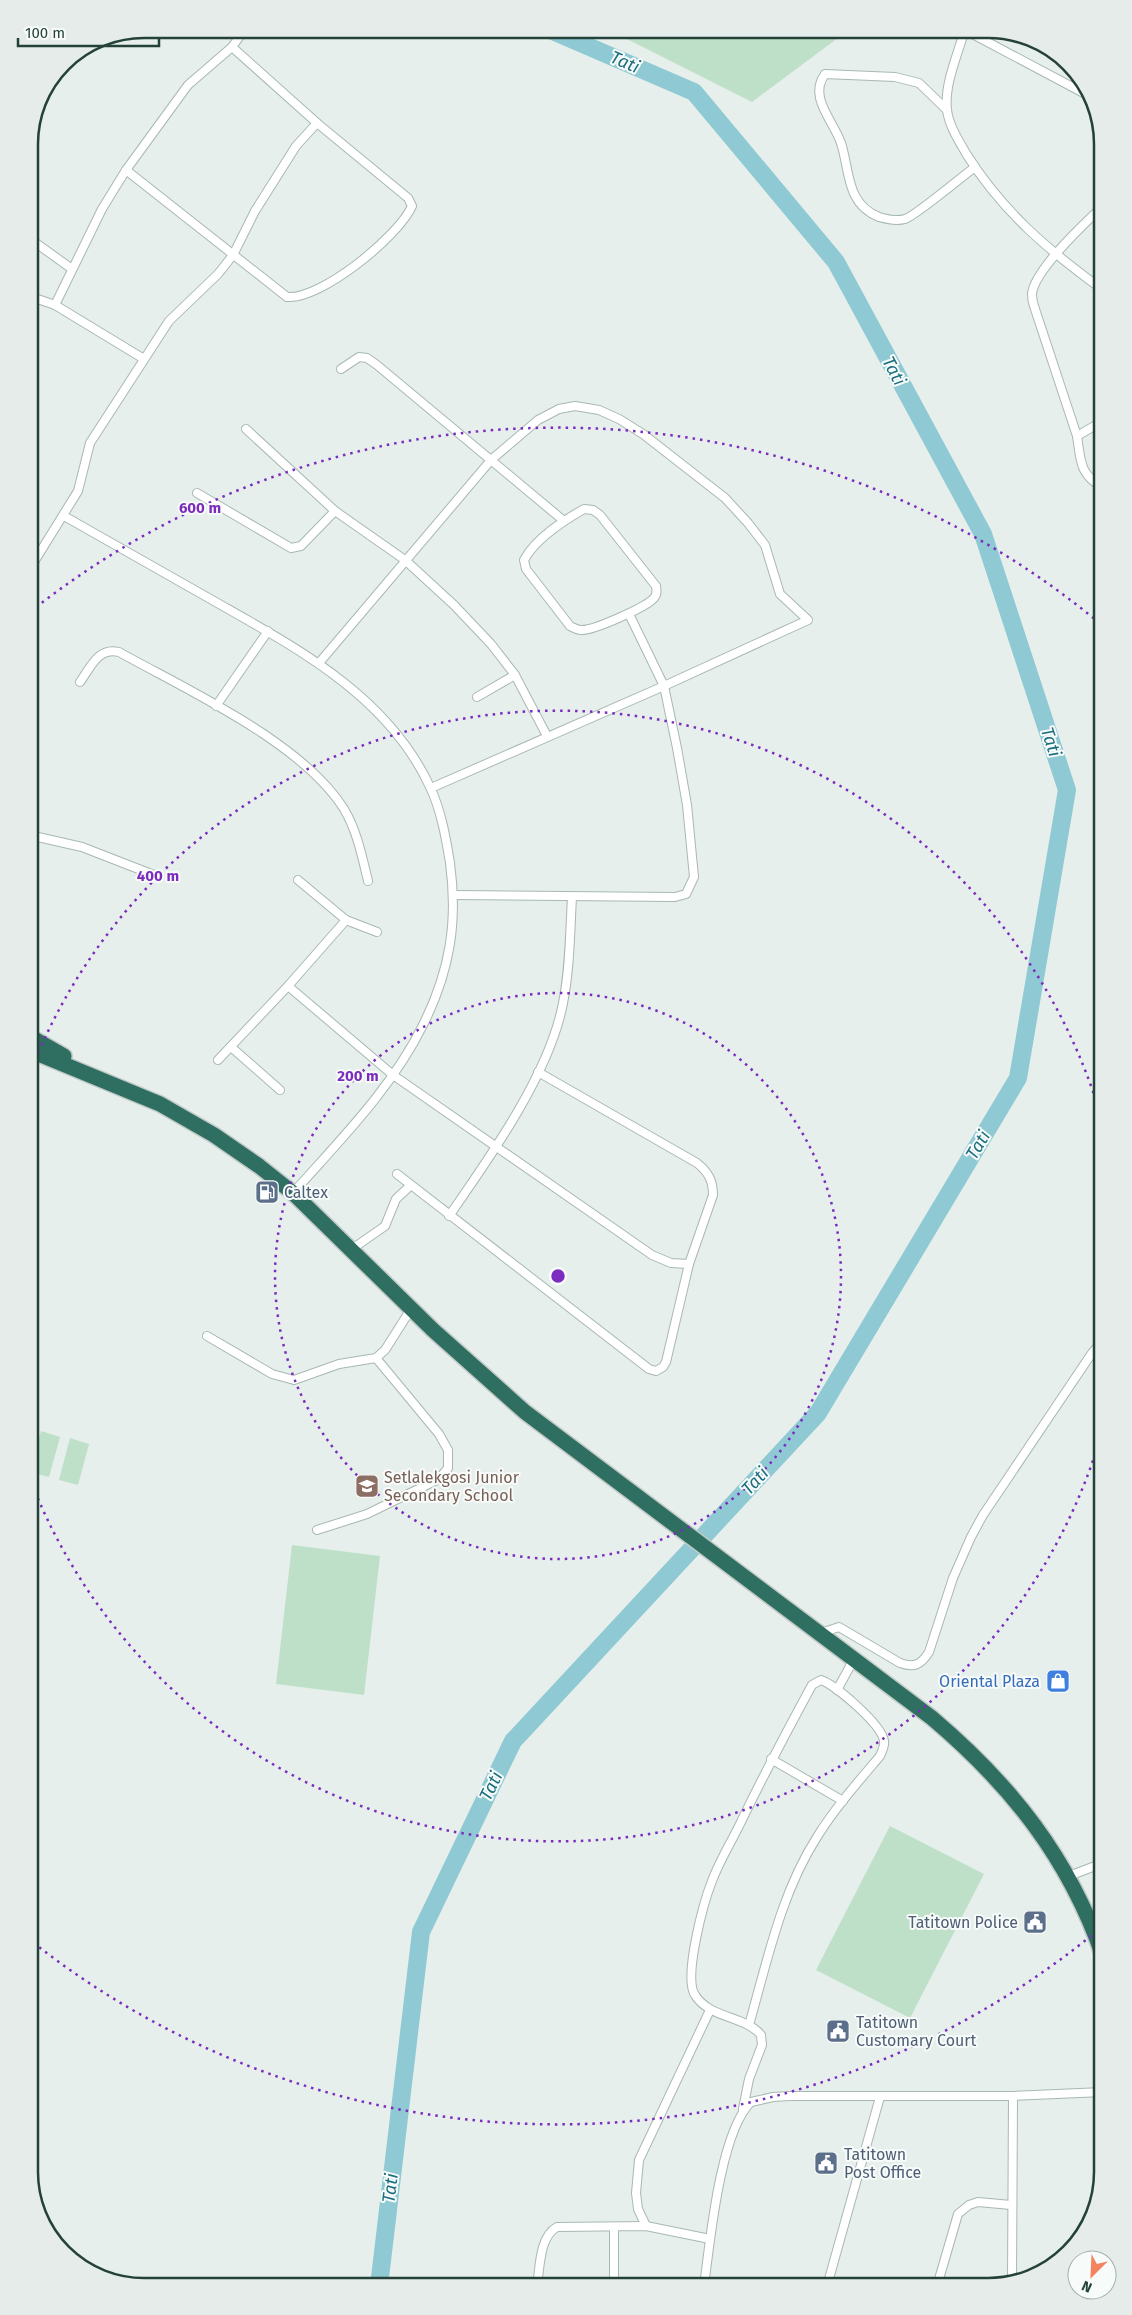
<svg xmlns="http://www.w3.org/2000/svg" width="1132" height="2315" font-family="'Fira Sans',sans-serif">
  <style>
    .built { fill: #d4dfda }
    .green { fill: #bfe0c8 }
    .lines { fill: none; stroke-linecap: round; stroke-linejoin: round }
    .river { stroke: #8ec9d4; stroke-width: 18 }
    .street-casing { stroke: #a8b8b2; stroke-width: 10 }
    .highway-casing { stroke: #c2cac8; stroke-width: 18 }
    .street { stroke: #fff; stroke-width: 8 }
    .highway { stroke: #2f6f62; stroke-width: 15 }
    .ring { fill: none; stroke: #7b2cbf; stroke-width: 2.5; stroke-dasharray: 2.5 5 }
    .labels { text-anchor: middle; dominant-baseline: central; stroke-width: 4; stroke-linejoin: round; paint-order: stroke }
    .service-label { font-size: 16px; fill: #4e5e75; stroke: #f7fbf9; text-anchor: start }
    .education-label { font-size: 16px; fill: #785e54; stroke: #f7fbf9; text-anchor: start }
    .shop-label { font-size: 16px; fill: #366cbe; stroke: #f7fbf9; text-anchor: end }
    .water-label { font-size: 18px; font-style: italic; fill: #1c6f80; stroke: #f7fbf9 }
    .rim { fill: none; stroke: #24423a; stroke-width: 2.5 }
    .centre { fill: #7b2cbf; stroke: #f7fbf9; stroke-width: 2.5 }
    .ring-label { font-size: 15px; text-anchor: middle; font-weight: bold; fill: #7b2cbf; stroke: #f7fbf9; stroke-width: 4; stroke-linejoin: round; paint-order: stroke }
  </style>
  <rect width="100%" height="100%" fill="#e6efeb"/>
  <polygon class="built" points="29,1973 31,1983 40,2219 37,2215 29,2172"/>
  <g class="green">
    <polygon points="607,29 850,29 752,102"/>
    <polygon points="41,1431 60,1437 49,1477 30,1472"/>
    <polygon points="70,1438 89,1444 78,1485 59,1480"/>
    <polygon points="292,1545 380,1556 364,1695 276,1684"/>
    <polygon points="890,1826 984,1874 910,2018 816,1970"/>
  </g>
  <g class="lines">
    <polyline class="river" points="379,2286 421,1932 513,1741 818,1413 1018,1078 1067,790 983,534 836,262 694,92 548,29"/>
    <g class="street-casing">
      <g id="street">
        <path d="M 965,29 C 958,54 944,84 947,110 C 949,126 959,141 967,155 C 1004,213 1048,250 1103,290"/>
        <polyline points="965,30 1093,98"/>
        <path d="M 947,110 L 919,83 L 895,77 L 825,74 C 808,97 833,120 841,143 C 850,171 846,204 879,217 C 886,219 898,221 905,219 C 914,217 964,175 975,167"/>
        <path d="M 126,170 L 287,297 C 321,300 399,236 412,206 L 408,198 L 317,123 L 232,47"/>
        <polyline points="29,238 72,269"/>
        <polyline points="29,296 55,305 144,359"/>
        <polyline points="55,305 102,209 126,170 188,85 232,47 245,29"/>
        <polyline points="341,369 359,357 367,358 377,365 564,521"/>
        <polyline points="246,429 335,511 405,560 454,605 491,644 515,675 547,736"/>
        <path d="M 1077,436 L 1034,306 C 1033,303 1032,298 1032,294 C 1034,270 1085,223 1103,206"/>
        <path d="M 1103,488 C 1079,474 1081,461 1077,436 L 1103,421"/>
        <polyline points="197,493 291,548 301,546 335,511"/>
        <path d="M 584,509 L 593,510 L 600,515 L 656,586 C 657,592 657,596 652,600 C 643,608 593,631 581,630 C 577,630 574,628 570,626 L 526,569 L 524,560 C 536,538 563,521 584,509 Z"/>
        <path d="M 64,516 C 116,546 169,575 221,605 C 302,651 389,698 430,787 C 441,810 446,838 450,863 C 458,922 450,971 423,1025 C 392,1088 340,1140 293,1193"/>
        <polyline points="29,570 78,491 90,443 169,321 218,274 233,255 255,211 296,146 317,123"/>
        <polyline points="319,663 491,460 538,420 559,409 575,406 599,410 619,419 643,434 725,498 748,523 765,545 780,594 808,620 664,686 431,788"/>
        <path d="M 80,682 C 91,667 98,647 119,652 C 187,690 302,742 344,809 C 357,831 362,856 368,881"/>
        <polyline points="477,697 515,675"/>
        <polyline points="216,706 268,631"/>
        <polyline points="29,835 82,847 154,875"/>
        <polyline points="298,880 346,920 377,932"/>
        <polyline points="454,895 675,897 686,894 694,877 687,805 677,748 664,686 629,614"/>
        <path d="M 288,986 L 393,1075 L 652,1255 L 671,1263 L 689,1264 L 713,1195 C 713,1180 708,1172 697,1163 L 538,1072"/>
        <polyline points="231,1047 280,1090"/>
        <polyline points="218,1060 288,986 346,920"/>
        <polyline points="397,1174 649,1369 656,1371 663,1367 666,1362 689,1264"/>
        <path d="M 449,1216 C 490,1157 550,1073 563,1003 C 570,968 570,932 572,897"/>
        <polyline points="352,1249 385,1226 396,1199 411,1185"/>
        <polyline points="207,1336 272,1374 294,1380 339,1364 376,1358 385,1350 411,1309"/>
        <polyline points="317,1530 367,1514 439,1479 448,1468 448,1450 439,1434 376,1358"/>
        <path d="M 821,1633 L 839,1627 L 900,1663 C 914,1668 921,1665 929,1652 L 953,1578 L 971,1537 L 983,1515 L 1092,1353 L 1103,1340"/>
        <polyline points="837,1690 854,1659"/>
        <polyline points="771,1759 843,1801"/>
        <polyline points="1069,1876 1103,1863"/>
        <path d="M 743,2109 L 749,2079 L 762,2045 L 761,2035 C 744,2015 710,2019 695,1995 C 683,1977 704,1901 712,1881 C 719,1862 730,1844 739,1826 C 762,1778 787,1731 812,1685 L 821,1680 C 836,1685 882,1725 884,1741 C 885,1746 882,1751 880,1756 C 858,1782 835,1808 817,1837 C 781,1893 767,1962 749,2025"/>
        <polyline points="646,2226 638,2209 636,2193 639,2160 710,2010"/>
        <polyline points="614,2227 614,2286"/>
        <polyline points="1012,2282 1013,2096"/>
        <path d="M 537,2286 C 540,2268 539,2237 557,2227 L 646,2226 L 710,2239"/>
        <path d="M 704,2286 C 710,2242 720,2132 751,2102 L 773,2097 L 790,2096 L 1013,2096 L 1103,2092"/>
        <polyline points="827,2286 880,2097"/>
        <polyline points="937,2286 958,2214 969,2205 978,2202 1011,2205"/>
      </g>
    </g>
    <g class="highway-casing">
      <g id="highway">
        <polyline points="29,1036 64,1056"/>
        <path d="M 29,1050 L 160,1104 L 214,1135 L 259,1166 L 293,1193 L 433,1330 L 525,1412 L 932,1718 C 1011,1785 1069,1858 1103,1956"/>
      </g>
    </g>
    <use href="#street" class="street"/>
    <use href="#highway" class="highway"/>
  </g>
  <g class="ring">
    <circle cx="558" cy="1276" r="283"/>
    <path d="M1102 1432A566 566 0 0 1 30 1479M30 1073A566 566 0 0 1 1102 1120"/>
    <path d="M1103 1926A848 848 0 0 1 30 1940M30 612A848 848 0 0 1 1103 626"/>
  </g>
  <defs>
    <g id="fuel-square" transform="scale(1.25)"><rect x="-9" y="-9" width="18" height="18" rx="4" fill="#5c6f8a" stroke="#f7fbf9"/><path d="M-5.5-6h7V0h2V4h1.3V-2.5L3-4.5l.8-.8L6-3V5H2.5V1h-1V6h-7ZM-4.2-4.7v3.2H.2V-4.7Z" fill="#fff"/></g>
    <g id="school-square" transform="scale(1.25)"><rect x="-9" y="-9" width="18" height="18" rx="4" fill="#8d6e63" stroke="#f7fbf9"/><path d="M0-5L7-2L0 1L-7-2ZM-4 1L0 2.5L4 1V4Q0 6-4 4Z" fill="#fff"/></g>
    <g id="shop-square" transform="scale(1.25)"><rect x="-9" y="-9" width="18" height="18" rx="4" fill="#3f7fe0" stroke="#f7fbf9"/><path d="M-5-2.5h2.3a2.7 3.5 0 0 1 5.4 0H5L5.5 6h-11ZM-1.5-2.5h3a1.5 2.3 0 0 0-3 0Z" fill="#fff"/></g>
    <g id="civic-square" transform="scale(1.25)"><rect x="-9" y="-9" width="18" height="18" rx="4" fill="#5c6f8a" stroke="#f7fbf9"/><path d="M-.6-6.5H3V-4.5H.6V-3L4-1V1h2V6H-6V1h2V-1L-.6-3ZM-1.2 2.5V6h2.4V2.5Z" fill="#fff"/></g>
  </defs>
  <g fill-rule="evenodd">
    <use href="#fuel-square" x="267" y="1192"/>
    <use href="#school-square" x="367" y="1486"/>
    <use href="#shop-square" x="1058" y="1681"/>
    <use href="#civic-square" x="1035" y="1922"/>
    <use href="#civic-square" x="838" y="2031"/>
    <use href="#civic-square" x="826" y="2163"/>
  </g>
  <g class="labels">
    <g class="service-label">
      <text x="284" y="1192">Caltex</text>
      <text x="1018" y="1922" text-anchor="end">Tatitown Police</text>
      <text x="856" y="2022">Tatitown<tspan x="856" dy="18">Customary Court</tspan></text>
      <text x="844" y="2154">Tatitown<tspan x="844" dy="18">Post Office</tspan></text>
    </g>
    <g class="education-label">
      <text x="384" y="1477">Setlalekgosi Junior<tspan x="384" dy="18">Secondary School</tspan></text>
    </g>
    <g class="shop-label">
      <text x="1040" y="1681">Oriental Plaza</text>
    </g>
    <g class="water-label">
      <text transform="translate(625 62) rotate(23)">Tati</text>
      <text transform="translate(894 371) rotate(62)">Tati</text>
      <text transform="translate(1051 742) rotate(72)">Tati</text>
      <text transform="translate(978 1145) rotate(-59)">Tati</text>
      <text transform="translate(755 1481) rotate(-47)">Tati</text>
      <text transform="translate(491 1786) rotate(-64)">Tati</text>
      <text transform="translate(390 2188) rotate(-83)">Tati</text>
    </g>
  </g>
  <path d="M0 0H1132V2315H0ZM144 38H988A106 106 0 0 1 1094 144V2172A106 106 0 0 1 988 2278H144A106 106 0 0 1 38 2172V144A106 106 0 0 1 144 38Z" fill="#e6ecea" fill-rule="evenodd"/>
  <path class="rim" d="M144 38H988A106 106 0 0 1 1094 144V2172A106 106 0 0 1 988 2278H144A106 106 0 0 1 38 2172V144A106 106 0 0 1 144 38Z"/>
  <circle cx="558" cy="1276" r="8" class="centre"/>
  <g class="ring-label">
    <text x="200" y="513">600 m</text>
    <text x="158" y="881">400 m</text>
    <text x="358" y="1081">200 m</text>
  </g>
  <g transform="translate(1092 2275) rotate(204)"><circle r="24" fill="#f7fbf9" stroke="#a3b1ad"/>
  <path d="M0-4L9 19L0 12L-9 19Z" fill="#f4845f"/>
  <text y="-8" font-size="14" font-weight="bold" text-anchor="middle" fill="#24423a">N</text>
  </g>
  <path d="M18 38v8h141v-8" fill="none" stroke="#24423a" stroke-width="2.5"/>
  <text x="25" y="38" font-size="15" fill="#24423a" stroke="#f7fbf9" stroke-width="4" paint-order="stroke">100 m</text>
</svg>
